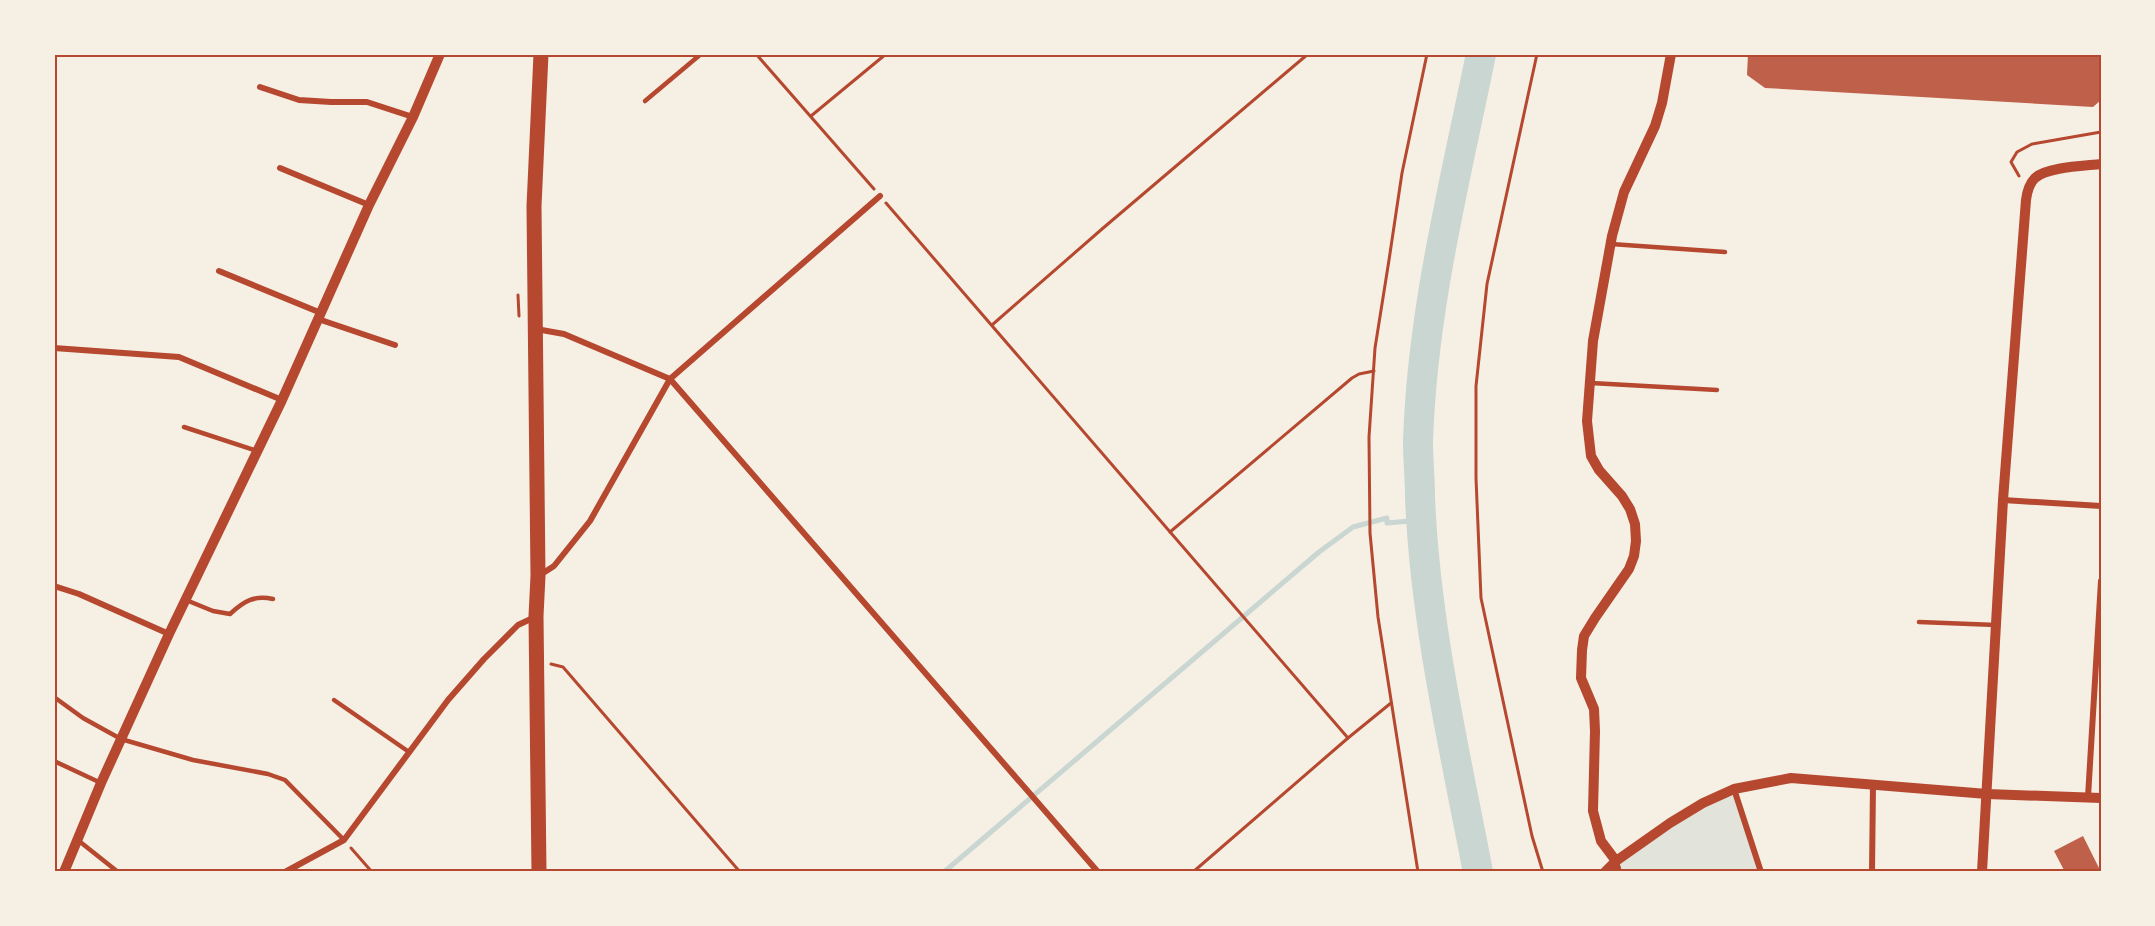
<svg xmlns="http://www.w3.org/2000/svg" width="2155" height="926" font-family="Quicksand,sans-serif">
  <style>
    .green { fill: #e2e4dc }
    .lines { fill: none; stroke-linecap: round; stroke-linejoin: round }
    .stream { stroke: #c9d6d2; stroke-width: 5 }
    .river { stroke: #c9d6d2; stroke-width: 30 }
    .building { fill: #bf614a }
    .path { stroke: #b5482f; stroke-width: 3 }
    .service { stroke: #b5482f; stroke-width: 4.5 }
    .minor { stroke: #b5482f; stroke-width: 6 }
    .tertiary { stroke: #b5482f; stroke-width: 10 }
    .primary { stroke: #b5482f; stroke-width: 15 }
    .neatline { fill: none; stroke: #b5482f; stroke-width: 2 }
  </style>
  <rect width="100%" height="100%" fill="#f6efe4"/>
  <polygon class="green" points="1734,789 1761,872 1619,872 1616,861"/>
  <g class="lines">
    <polyline class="stream" points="944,872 1319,552 1353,527 1387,518 1387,523 1421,520"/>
    <path class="river" d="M 1478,872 C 1454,747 1425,623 1420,497 C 1420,479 1418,460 1418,442 C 1422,310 1455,182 1481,54"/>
  </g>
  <g class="building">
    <polygon points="1748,54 2101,54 2101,100 2093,107 1765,88 1747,75"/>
    <polygon points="2083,836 2101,872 2065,872 2054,851"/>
  </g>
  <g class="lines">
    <g class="path">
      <polyline points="756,54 874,189"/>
      <polyline points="1537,54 1487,284 1476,386 1476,478 1481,598 1532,836 1543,872"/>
      <polyline points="811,116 886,54"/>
      <polyline points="2019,176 2011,162 2017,152 2032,144 2101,132"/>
      <polyline points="886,203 1348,738"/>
      <polyline points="518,295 519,316"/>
      <polyline points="992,325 1102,229 1308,54"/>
      <polyline points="1170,532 1352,378 1359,374 1374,371"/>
      <polyline points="551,664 563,667 740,872"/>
      <polyline points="351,848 372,872"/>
      <polyline points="1193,872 1348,738 1391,703"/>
      <polyline points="1418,872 1378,617 1370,533 1369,437 1375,348 1389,260 1402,173 1427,54"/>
    </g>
    <g class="service">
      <polyline points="645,101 701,54"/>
      <polyline points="1611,244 1725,252"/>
      <polyline points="1591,383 1717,390"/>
      <polyline points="184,427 257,451"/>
      <path d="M 186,600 L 213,611 L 230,614 C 244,601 254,595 273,599"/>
      <polyline points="1919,622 1996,625"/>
      <polyline points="54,697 83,718 121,739 193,760 268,774 285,780 344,840"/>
      <polyline points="334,700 409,752"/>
      <polyline points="54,761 101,783"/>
      <polyline points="79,841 118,872"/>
    </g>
    <g class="minor">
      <polyline points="260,87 299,100 331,102 367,102 413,117"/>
      <polyline points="280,168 369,205"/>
      <polyline points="219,271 321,313"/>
      <polyline points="318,319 395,345"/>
      <polyline points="536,329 564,334 670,379 1098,872"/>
      <polyline points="54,348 179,357 282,400"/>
      <polyline points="2003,500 2101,506"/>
      <polyline points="540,575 554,566 590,521 670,379 880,196"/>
      <polyline points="54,586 79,594 169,634"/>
      <polyline points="1734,789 1761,872"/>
      <polyline points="2088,797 2101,581"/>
      <polyline points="1616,861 1619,872"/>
      <polyline points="285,872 344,840 448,700 484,659 518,625 535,617"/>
      <polyline points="1872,872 1873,784"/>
    </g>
    <g class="tertiary">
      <polyline points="1616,861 1601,841 1593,811 1595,731 1594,709 1581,678 1582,650 1584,636 1595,618 1629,569 1634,556 1636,541 1635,524 1630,509 1622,496 1599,470 1591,456 1587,421 1593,341 1612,236 1624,192 1655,126 1662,103 1671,54"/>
      <polyline points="64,872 101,783 169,634 282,400 369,205 413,117 440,54"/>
      <polyline points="1605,872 1616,861 1670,823 1703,803 1734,789 1791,778 1987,794 2101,798"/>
      <path d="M 1982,872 L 2003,500 L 2026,200 C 2027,192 2029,184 2035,178 C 2047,167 2084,166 2101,164"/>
    </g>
    <polyline class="primary" points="539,872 536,616 538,576 534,206 541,54"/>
  </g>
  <rect width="2155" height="926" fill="none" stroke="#f6efe4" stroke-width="111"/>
  <rect x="56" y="56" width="2044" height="814" class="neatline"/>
</svg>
